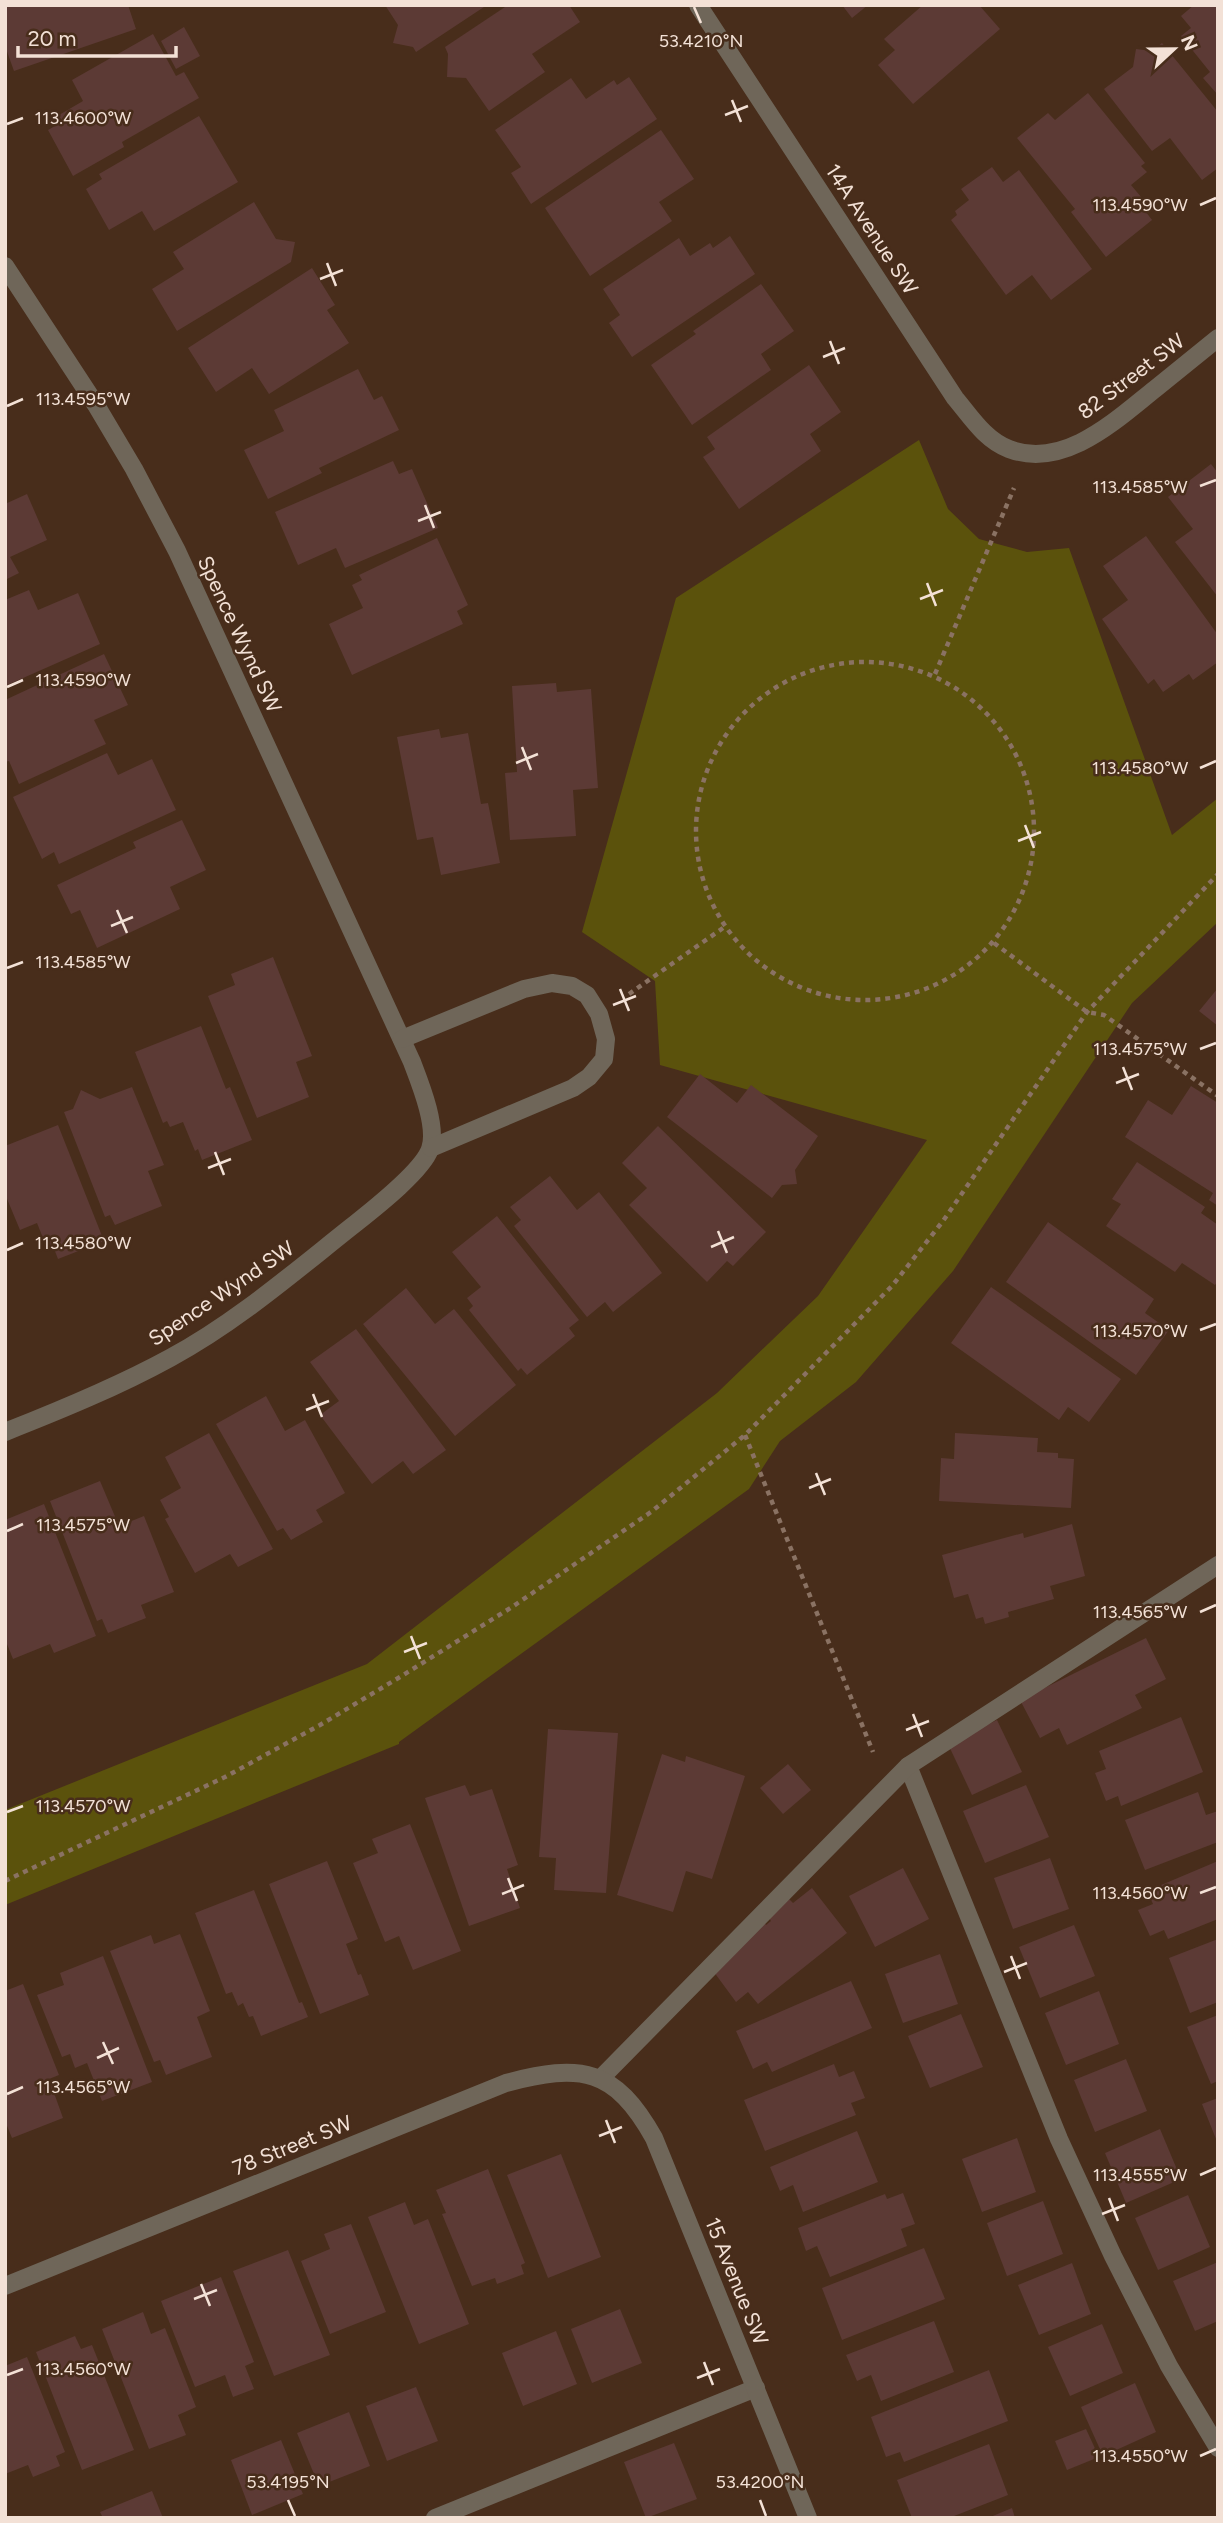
<svg xmlns="http://www.w3.org/2000/svg" width="1223" height="2523" font-family="Figtree,sans-serif">
  <style>
    .green { fill: #5b520c }
    .building { fill: #5c3a35 }
    .lines { fill: none; stroke-linecap: round; stroke-linejoin: round }
    .path { stroke: #8a7263; stroke-width: 4.5; stroke-dasharray: 5 5; stroke-linecap: butt }
    .service { stroke: #6f6659; stroke-width: 18 }
    .minor { stroke: #6f6659; stroke-width: 18 }
    .ticks { fill: none; stroke: #f3e1d6; stroke-width: 2.5 }
    .labels { text-anchor: middle; dominant-baseline: central; stroke-width: 5; stroke-linejoin: round; paint-order: stroke }
    .street-label { font-size: 21px; fill: #f3e1d6; stroke: #482d1b }
    .ticks-label { font-size: 18px; text-anchor: middle; fill: #f3e1d6; stroke: #482d1b; stroke-width: 5; stroke-linejoin: round; paint-order: stroke }
  </style>
  <rect width="100%" height="100%" fill="#482d1b"/>
  <polygon class="green" points="919,440 948,509 979,539 1027,552 1069,548 1172,835 1218,798 1218,922 1132,1003 953,1271 856,1382 780,1441 749,1489 399,1742 399,1744 5,1905 5,1810 367,1664 717,1393 818,1296 927,1140 660,1065 655,981 582,932 676,598"/>
  <g class="building">
    <polygon points="5,5 128,5 136,29 14,71 5,46"/>
    <polygon points="385,5 487,5 416,52 413,47 393,43 398,25"/>
    <polygon points="508,5 569,5 580,22 532,54 545,72 489,111 466,78 447,77 448,54 445,47"/>
    <polygon points="842,5 868,5 852,18"/>
    <polygon points="923,5 979,5 1000,29 913,104 878,65 895,50 884,39"/>
    <polygon points="1194,5 1218,5 1218,95 1203,78 1210,72 1181,36 1191,28 1181,16"/>
    <polygon points="184,27 200,56 176,69 161,41"/>
    <polygon points="153,34 176,76 184,72 199,98 122,142 124,147 73,176 48,130 62,122 59,115 83,101 72,80"/>
    <polygon points="1162,43 1218,112 1218,168 1202,180 1170,138 1152,151 1104,89 1133,67 1136,49 1152,51"/>
    <polygon points="629,77 657,119 531,204 511,173 521,167 495,130 571,78 586,99 614,80 617,85"/>
    <polygon points="1088,93 1145,163 1141,166 1147,172 1131,185 1147,204 1143,208 1152,220 1106,257 1071,212 1075,209 1017,138 1048,113 1055,120"/>
    <polygon points="199,116 238,182 154,231 142,211 109,230 86,189 102,179 99,174"/>
    <polygon points="661,130 694,179 659,202 672,221 590,276 545,208"/>
    <polygon points="992,167 1003,182 1019,170 1092,269 1051,300 1032,275 1006,295 951,220 957,215 955,211 969,200 961,189"/>
    <polygon points="254,202 276,239 295,242 291,262 177,331 152,289 184,269 173,252"/>
    <polygon points="730,236 755,274 632,357 609,323 620,315 603,289 679,238 690,256 710,243 713,248"/>
    <polygon points="312,268 335,305 327,310 349,343 269,394 252,368 216,392 188,348"/>
    <polygon points="761,284 794,331 761,354 771,370 692,425 651,365 696,334 693,331"/>
    <polygon points="809,365 841,412 810,434 821,451 739,509 703,457 715,449 707,437"/>
    <polygon points="358,369 374,400 382,396 399,430 319,468 322,473 268,499 244,450 284,431 274,410"/>
    <polygon points="393,461 399,474 412,469 438,528 345,568 336,548 298,565 275,512"/>
    <polygon points="1211,464 1218,473 1218,597 1175,542 1193,529 1168,497"/>
    <polygon points="27,494 47,540 10,557 19,573 5,580 5,504"/>
    <polygon points="1146,536 1218,635 1218,662 1193,680 1189,674 1163,692 1154,679 1148,684 1102,619 1128,600 1103,566"/>
    <polygon points="437,538 468,605 457,611 463,624 352,675 329,624 363,608 352,585 362,580 359,575"/>
    <polygon points="29,590 38,610 78,593 100,644 5,686 5,600"/>
    <polygon points="104,654 128,705 94,720 106,744 19,784 9,761 5,762 5,700"/>
    <polygon points="556,683 557,692 591,689 598,788 573,790 576,836 510,840 505,773 517,772 512,686"/>
    <polygon points="439,729 441,738 468,733 481,804 488,803 500,863 441,875 433,837 417,840 397,737"/>
    <polygon points="107,753 118,775 152,759 176,810 59,864 54,852 42,859 13,797"/>
    <polygon points="182,820 206,870 170,887 180,909 97,948 80,910 71,914 57,885 136,848 133,842"/>
    <polygon points="273,957 312,1056 296,1062 309,1097 257,1118 208,996 235,985 231,974"/>
    <polygon points="1218,988 1218,1026 1199,1011"/>
    <polygon points="201,1026 226,1089 230,1087 252,1140 202,1160 198,1149 195,1151 183,1122 170,1127 167,1121 163,1123 135,1052"/>
    <polygon points="700,1074 737,1103 751,1085 818,1136 795,1170 797,1184 782,1185 772,1198 667,1117"/>
    <polygon points="1191,1086 1218,1103 1218,1206 1209,1200 1213,1193 1125,1137 1148,1100 1172,1115"/>
    <polygon points="132,1087 164,1165 148,1171 162,1206 115,1225 110,1215 105,1217 64,1112 73,1109 81,1090 100,1099"/>
    <polygon points="58,1125 104,1241 58,1259 53,1246 47,1248 37,1223 20,1230 5,1194 5,1146"/>
    <polygon points="658,1126 766,1232 733,1266 727,1261 707,1282 629,1205 647,1188 622,1163"/>
    <polygon points="1137,1162 1205,1207 1201,1213 1218,1225 1218,1281 1215,1285 1182,1263 1175,1272 1106,1226 1121,1204 1112,1199"/>
    <polygon points="550,1176 577,1210 599,1192 662,1273 613,1312 605,1302 587,1317 514,1226 521,1220 510,1207"/>
    <polygon points="497,1216 579,1320 569,1328 575,1336 527,1375 521,1368 518,1371 469,1310 473,1306 467,1298 481,1287 452,1252"/>
    <polygon points="1048,1222 1154,1299 1145,1313 1169,1330 1136,1375 1006,1282"/>
    <polygon points="991,1287 1121,1379 1089,1422 1068,1407 1059,1420 951,1343"/>
    <polygon points="406,1288 435,1324 454,1309 516,1385 455,1436 363,1324"/>
    <polygon points="356,1329 446,1450 413,1474 403,1461 372,1484 320,1415 339,1401 310,1362"/>
    <polygon points="266,1396 285,1431 305,1420 345,1493 316,1510 323,1522 291,1540 283,1528 277,1531 216,1424"/>
    <polygon points="209,1433 273,1549 238,1567 230,1554 195,1573 165,1519 169,1517 160,1500 181,1488 165,1457"/>
    <polygon points="955,1433 1038,1438 1037,1452 1058,1453 1058,1458 1074,1459 1071,1508 939,1501 941,1458 954,1459"/>
    <polygon points="100,1481 119,1526 144,1516 174,1592 141,1605 146,1618 108,1633 102,1619 97,1621 50,1501"/>
    <polygon points="44,1504 96,1636 54,1653 50,1644 13,1659 5,1639 5,1520"/>
    <polygon points="1072,1524 1085,1576 1050,1586 1054,1599 1008,1612 1009,1617 985,1624 983,1617 976,1619 968,1594 954,1598 942,1555 1023,1533 1024,1538"/>
    <polygon points="1146,1638 1166,1679 1135,1695 1142,1708 1067,1745 1059,1728 1040,1738 1020,1700"/>
    <polygon points="1181,1717 1203,1772 1121,1806 1118,1796 1106,1801 1095,1773 1106,1769 1099,1751"/>
    <polygon points="997,1720 1022,1772 972,1795 948,1744"/>
    <polygon points="548,1729 618,1733 606,1893 554,1890 556,1858 539,1857"/>
    <polygon points="662,1754 685,1762 686,1756 745,1776 712,1879 686,1871 673,1912 617,1895"/>
    <polygon points="788,1764 811,1790 783,1814 760,1788"/>
    <polygon points="465,1785 470,1796 492,1789 518,1865 507,1869 520,1908 469,1926 425,1798"/>
    <polygon points="1026,1785 1049,1837 985,1863 963,1811"/>
    <polygon points="1198,1792 1206,1815 1218,1811 1218,1842 1145,1870 1125,1820"/>
    <polygon points="410,1824 461,1951 413,1970 399,1936 385,1942 353,1863 378,1853 372,1839"/>
    <polygon points="1050,1858 1069,1909 1013,1929 994,1878"/>
    <polygon points="327,1861 358,1939 346,1944 358,1975 361,1974 369,1995 320,2014 269,1884"/>
    <polygon points="1218,1861 1218,1919 1168,1939 1164,1930 1150,1936 1138,1910 1153,1904 1147,1891"/>
    <polygon points="903,1868 929,1919 875,1947 849,1896"/>
    <polygon points="812,1888 847,1933 758,2004 748,1992 736,2002 711,1968 763,1920 766,1925 771,1921 767,1915 789,1899 793,1903"/>
    <polygon points="254,1890 299,2003 302,2002 308,2017 261,2036 253,2016 249,2017 243,2003 238,2006 232,1992 226,1994 195,1913"/>
    <polygon points="1074,1925 1095,1976 1040,1998 1019,1947"/>
    <polygon points="180,1934 210,2011 197,2017 212,2057 166,2075 160,2060 154,2062 110,1951 151,1935 154,1944"/>
    <polygon points="1218,1939 1218,2002 1190,2013 1169,1958"/>
    <polygon points="940,1954 958,2004 903,2023 885,1974"/>
    <polygon points="103,1956 152,2082 102,2101 87,2063 75,2068 70,2054 62,2057 37,1995 64,1985 60,1973"/>
    <polygon points="851,1981 872,2028 772,2072 767,2062 753,2069 736,2031"/>
    <polygon points="23,1984 59,2075 49,2079 63,2118 12,2138 5,2121 5,1991"/>
    <polygon points="1099,1991 1119,2044 1066,2065 1045,2013"/>
    <polygon points="961,2014 983,2067 930,2088 908,2036"/>
    <polygon points="1218,2015 1218,2081 1211,2084 1187,2027"/>
    <polygon points="1126,2059 1147,2111 1095,2132 1074,2080"/>
    <polygon points="834,2064 839,2077 854,2071 865,2098 851,2103 856,2115 765,2151 744,2100"/>
    <polygon points="1218,2098 1218,2144 1202,2104"/>
    <polygon points="1160,2129 1181,2179 1126,2203 1105,2153"/>
    <polygon points="857,2131 878,2182 803,2212 793,2185 780,2191 770,2167"/>
    <polygon points="1017,2138 1036,2192 982,2212 962,2159"/>
    <polygon points="561,2154 601,2257 548,2278 507,2175"/>
    <polygon points="488,2169 525,2263 521,2265 524,2274 497,2284 495,2278 472,2286 442,2214 446,2213 436,2190"/>
    <polygon points="903,2193 915,2224 901,2229 907,2246 830,2277 817,2246 806,2251 798,2228 885,2194 887,2199"/>
    <polygon points="1188,2195 1210,2247 1158,2270 1135,2218"/>
    <polygon points="1043,2201 1063,2254 1007,2276 987,2223"/>
    <polygon points="405,2202 414,2225 428,2219 469,2324 419,2344 368,2217"/>
    <polygon points="351,2224 386,2312 330,2334 301,2261 330,2249 324,2234"/>
    <polygon points="924,2248 945,2299 842,2340 822,2288"/>
    <polygon points="288,2250 330,2355 274,2376 233,2271"/>
    <polygon points="1218,2262 1218,2321 1195,2331 1173,2281"/>
    <polygon points="1072,2263 1091,2314 1039,2335 1018,2285"/>
    <polygon points="221,2277 254,2362 245,2366 254,2389 233,2397 225,2375 195,2387 161,2301"/>
    <polygon points="620,2309 642,2363 592,2383 571,2329"/>
    <polygon points="143,2312 151,2334 165,2328 196,2407 178,2415 186,2435 149,2449 102,2329"/>
    <polygon points="934,2321 954,2372 881,2401 871,2375 857,2381 846,2355"/>
    <polygon points="1102,2324 1123,2373 1070,2396 1048,2347"/>
    <polygon points="556,2331 577,2384 523,2406 502,2353"/>
    <polygon points="75,2336 81,2349 92,2345 134,2450 82,2470 36,2352"/>
    <polygon points="27,2357 65,2452 56,2456 60,2466 33,2477 28,2465 5,2474 5,2366"/>
    <polygon points="989,2370 1008,2421 904,2462 900,2452 886,2457 871,2417"/>
    <polygon points="1135,2383 1156,2432 1103,2456 1081,2407"/>
    <polygon points="416,2387 438,2441 387,2461 366,2406"/>
    <polygon points="349,2412 370,2466 319,2486 297,2433"/>
    <polygon points="1086,2429 1099,2457 1067,2470 1055,2441"/>
    <polygon points="281,2440 303,2494 252,2515 231,2460"/>
    <polygon points="674,2443 697,2499 646,2518 624,2462"/>
    <polygon points="989,2444 1008,2495 949,2518 912,2518 897,2480"/>
    <polygon points="152,2491 163,2518 103,2518 100,2512"/>
    <polygon points="1012,2508 1015,2518 988,2518"/>
  </g>
  <g class="lines">
    <g class="path">
      <circle cx="865" cy="831" r="169"/>
      <polyline points="935,674 1014,488"/>
      <polyline points="994,943 1087,1012 1104,1015 1218,1096"/>
      <polyline points="629,994 723,928"/>
      <polyline points="745,1435 873,1752"/>
      <polyline points="5,1881 225,1777 320,1725 400,1677 512,1607 651,1512 745,1435 892,1286 943,1221 1087,1012 1218,874"/>
    </g>
    <g class="service">
      <polyline points="908,1766 1059,2139 1113,2256 1169,2366 1218,2448"/>
      <polyline points="601,2078 908,1766 1218,1565"/>
      <polyline points="435,2518 756,2388"/>
    </g>
    <g class="minor">
      <path d="M 698,5 L 955,398 C 971,417 985,440 1009,449 C 1064,470 1116,420 1155,389 C 1176,372 1197,355 1218,338"/>
      <path d="M 5,266 L 96,405 L 134,469 L 177,551 L 412,1062 C 420,1083 438,1127 430,1149 C 422,1172 371,1211 351,1227 C 293,1273 235,1323 170,1358 C 117,1387 61,1410 5,1432"/>
      <polyline points="402,1039 524,989 552,983 572,986 587,995 599,1014 606,1039 604,1059 589,1077 573,1088 431,1148"/>
      <path d="M 5,2286 L 506,2083 C 581,2063 615,2068 654,2138 L 808,2518"/>
    </g>
  </g>
  <path class="ticks" d="M 694,7 L 701,23M 732,100 L 741,122M 725,115 L 748,106M 7,124 L 23,118M 1200,205 L 1216,198M 327,263 L 336,286M 320,279 L 343,270M 830,341 L 839,364M 823,357 L 845,348M 7,406 L 23,399M 1200,486 L 1216,480M 425,505 L 434,528M 418,521 L 441,512M 927,583 L 936,606M 920,599 L 943,590M 7,687 L 23,680M 522,747 L 531,770M 516,763 L 538,754M 1200,768 L 1216,761M 1025,825 L 1034,848M 1018,841 L 1041,832M 117,910 L 127,933M 111,926 L 133,917M 7,968 L 23,962M 620,989 L 629,1011M 613,1005 L 636,996M 1200,1049 L 1216,1043M 1123,1067 L 1132,1090M 1116,1083 L 1139,1074M 215,1152 L 224,1175M 208,1168 L 231,1159M 718,1231 L 727,1253M 711,1247 L 734,1237M 7,1250 L 23,1243M 1200,1330 L 1216,1324M 313,1394 L 322,1417M 306,1410 L 329,1401M 816,1473 L 825,1495M 809,1488 L 831,1479M 7,1531 L 23,1524M 1200,1612 L 1216,1605M 411,1636 L 420,1659M 404,1652 L 427,1643M 913,1714 L 922,1737M 906,1730 L 929,1721M 7,1812 L 23,1806M 508,1878 L 517,1901M 1200,1893 L 1216,1887M 502,1894 L 524,1885M 1011,1956 L 1020,1979M 1004,1972 L 1027,1963M 103,2042 L 113,2064M 97,2058 L 119,2048M 7,2094 L 23,2087M 606,2120 L 615,2143M 599,2136 L 622,2127M 1200,2175 L 1216,2168M 1109,2198 L 1118,2221M 1102,2214 L 1125,2205M 201,2284 L 210,2306M 194,2299 L 217,2290M 704,2362 L 713,2385M 7,2375 L 23,2369M 697,2378 L 720,2369M 1200,2456 L 1216,2449M 288,2500 L 295,2516M 760,2500 L 766,2516"/>
  <g class="labels">
    <g class="street-label">
      <text transform="translate(872 229) rotate(57)">14A Avenue SW</text>
      <text transform="translate(1131 376) rotate(-37)">82 Street SW</text>
      <text transform="translate(240 634) rotate(65)">Spence Wynd SW</text>
      <text transform="translate(221 1293) rotate(-34)">Spence Wynd SW</text>
      <text transform="translate(292 2145) rotate(-22)">78 Street SW</text>
      <text transform="translate(737 2281) rotate(68)">15 Avenue SW</text>
    </g>
  </g>
  <g class="ticks-label">
    <text x="701" y="47">53.4210°N</text>
    <text x="83" y="124">113.4600°W</text>
    <text x="1140" y="211">113.4590°W</text>
    <text x="83" y="405">113.4595°W</text>
    <text x="1140" y="493">113.4585°W</text>
    <text x="83" y="686">113.4590°W</text>
    <text x="1140" y="774">113.4580°W</text>
    <text x="83" y="968">113.4585°W</text>
    <text x="1140" y="1055">113.4575°W</text>
    <text x="83" y="1249">113.4580°W</text>
    <text x="1140" y="1337">113.4570°W</text>
    <text x="83" y="1531">113.4575°W</text>
    <text x="1140" y="1618">113.4565°W</text>
    <text x="83" y="1812">113.4570°W</text>
    <text x="1140" y="1899">113.4560°W</text>
    <text x="83" y="2093">113.4565°W</text>
    <text x="1140" y="2181">113.4555°W</text>
    <text x="83" y="2375">113.4560°W</text>
    <text x="1140" y="2462">113.4550°W</text>
    <text x="288" y="2488">53.4195°N</text>
    <text x="760" y="2488">53.4200°N</text>
  </g>
  <rect width="1223" height="2523" fill="none" stroke="#f3e1d6" stroke-width="14"/>
  <g transform="translate(1174 49) rotate(68)" stroke="#482d1b" stroke-width="5" paint-order="stroke">
  <path d="M0-5L12 26L0 18L-12 26Z" fill="#f3e1d6"/>
  <text y="-10" font-size="19" font-weight="bold" text-anchor="middle" fill="#f3e1d6">N</text>
  </g>
  <path d="M18 46v10h158v-10" fill="none" stroke="#f3e1d6" stroke-width="3.5"/>
  <text x="28" y="46" font-size="21" fill="#f3e1d6" stroke="#482d1b" stroke-width="5" paint-order="stroke">20 m</text>
</svg>
